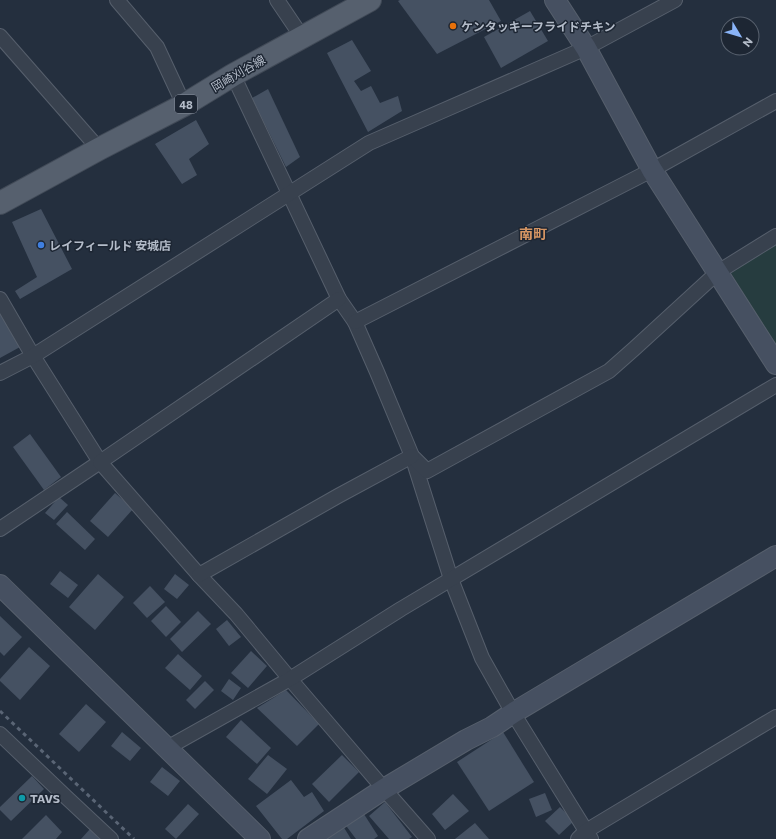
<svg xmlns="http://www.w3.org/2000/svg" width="776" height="839" font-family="Commissioner,'Noto Sans JP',sans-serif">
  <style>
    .green { fill: #263c3f }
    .building { fill: #455162 }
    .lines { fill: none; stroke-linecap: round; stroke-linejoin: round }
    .street-casing { stroke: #565f6c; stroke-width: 16 }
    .secondary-casing { stroke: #565f6c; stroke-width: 22 }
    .primary-casing { stroke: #414a57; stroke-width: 24 }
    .street { stroke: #38414e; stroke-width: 14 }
    .secondary { stroke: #465061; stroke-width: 20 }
    .primary { stroke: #56606e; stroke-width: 22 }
    .rail { stroke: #5a6575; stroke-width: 3; stroke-dasharray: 4 4; stroke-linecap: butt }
    .food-dot { fill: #e8710a; stroke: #1d2633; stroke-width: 1.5 }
    .shop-dot { fill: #3f7fe0; stroke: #1d2633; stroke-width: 1.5 }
    .culture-dot { fill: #0f9aa8; stroke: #1d2633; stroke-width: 1.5 }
    .labels { text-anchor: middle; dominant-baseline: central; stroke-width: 3; stroke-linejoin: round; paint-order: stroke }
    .shield { fill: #1d2633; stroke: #878f9c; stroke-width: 1 }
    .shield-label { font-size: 11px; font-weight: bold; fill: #b4bcc9 }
    .poi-label { font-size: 12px; font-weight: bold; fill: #b4bcc9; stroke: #1d2633; text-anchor: start }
    .street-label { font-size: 12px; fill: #b4bcc9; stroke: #1d2633 }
    .quarter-label { font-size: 14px; font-weight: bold; fill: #d59563; stroke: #1d2633 }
  </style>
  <rect width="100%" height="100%" fill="#242f3e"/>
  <polygon class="green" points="776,243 776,348 731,273"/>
  <g class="building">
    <polygon points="400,0 489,0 501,21 437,54 398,1"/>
    <polygon points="530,11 548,41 501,68 484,37"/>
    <polygon points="352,40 371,71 354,81 361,91 371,86 380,103 398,96 402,111 368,132 327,53"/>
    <polygon points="268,89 300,157 286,167 252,98"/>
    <polygon points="196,120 209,144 189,159 197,175 182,184 155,144"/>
    <polygon points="41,209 72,269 20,299 15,291 37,277 12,222"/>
    <polygon points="3,314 20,347 0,358 0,315"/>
    <polygon points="30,434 61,477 44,490 13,447"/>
    <polygon points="115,493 133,509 108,537 90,521"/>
    <polygon points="59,497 68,505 54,520 45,513"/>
    <polygon points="67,512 95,539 85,550 56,524"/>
    <polygon points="60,571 78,585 68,598 50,584"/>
    <polygon points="98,574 124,597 95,630 69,607"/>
    <polygon points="175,574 189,585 177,599 164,589"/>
    <polygon points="150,586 165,602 147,618 133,603"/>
    <polygon points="166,606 181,622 166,637 151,621"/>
    <polygon points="198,611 211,624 182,652 170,639"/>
    <polygon points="0,616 22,637 4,656 0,652"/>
    <polygon points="227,620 241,637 229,646 216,629"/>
    <polygon points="29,647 50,666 20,700 0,681 0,679"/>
    <polygon points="251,651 267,666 248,688 231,673"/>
    <polygon points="178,654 202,676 190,690 165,668"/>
    <polygon points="229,679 241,688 233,700 221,691"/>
    <polygon points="205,681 214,690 195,709 186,700"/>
    <polygon points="286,690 319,724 297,746 257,708"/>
    <polygon points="86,704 106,722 79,752 59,734"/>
    <polygon points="241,720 271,748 257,764 226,737"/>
    <polygon points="122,732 141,748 130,761 111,746"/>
    <polygon points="503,732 534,782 489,811 457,762"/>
    <polygon points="268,755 287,769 267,794 248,779"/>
    <polygon points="342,755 359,772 329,802 312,784"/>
    <polygon points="162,767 180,781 168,796 150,782"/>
    <polygon points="32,776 44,789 11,821 0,810 0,807"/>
    <polygon points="291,780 304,797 312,792 324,811 287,839 282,839 256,806"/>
    <polygon points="545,793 552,810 536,817 529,799"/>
    <polygon points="453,794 469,811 445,830 432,814"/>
    <polygon points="385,802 412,837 409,839 389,839 369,816"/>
    <polygon points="188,804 199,814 176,839 165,829"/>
    <polygon points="560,807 574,821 559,835 545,821"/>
    <polygon points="362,811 378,836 374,839 356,839 344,823"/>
    <polygon points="46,815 62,832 56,839 22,839"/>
    <polygon points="475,823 489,839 455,839"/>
    <polygon points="343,826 351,839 324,839"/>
    <polygon points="90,829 101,839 81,839"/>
  </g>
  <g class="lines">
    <g class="street-casing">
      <g id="street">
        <polyline points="117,0 157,47 184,105"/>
        <polyline points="277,0 302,37"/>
        <polyline points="0,36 99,149"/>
        <polyline points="233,75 339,299 355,322 377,372 412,456 451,579 482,658 513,713 591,839"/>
        <polyline points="0,299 33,356 100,462 0,529"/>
        <polyline points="339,299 100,462 199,575 236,614 290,679 384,789 428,839"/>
        <polyline points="355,322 652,170 776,101"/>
        <polyline points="0,373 33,356 369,143 586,48 675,0"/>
        <polyline points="414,458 427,471 609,371 635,348 718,272 776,236"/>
        <polyline points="199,575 338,496 412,456"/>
        <polyline points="0,734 66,797 111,839"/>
        <polyline points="167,748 290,679 401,609 776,385"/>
        <polyline points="578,839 586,831 776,717"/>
      </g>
    </g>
    <g class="secondary-casing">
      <g id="secondary">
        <polyline points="555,0 586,48 652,170 776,364"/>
        <polyline points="0,585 260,839"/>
        <polyline points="308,839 384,789 466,740 492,727 513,713 776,556"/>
      </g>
    </g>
    <g class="primary-casing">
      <polyline id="primary" points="0,203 99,149 184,105 233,75 370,0"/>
    </g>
    <use href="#street" class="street"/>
    <use href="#secondary" class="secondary"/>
    <use href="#primary" class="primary"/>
    <polyline class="rail" points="0,711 134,839"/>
  </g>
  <circle class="food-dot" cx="453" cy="26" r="4"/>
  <circle class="shop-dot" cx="41" cy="245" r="4"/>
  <circle class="culture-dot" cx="22" cy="798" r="4"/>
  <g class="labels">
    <rect class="shield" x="175" y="95" width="22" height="18" rx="3"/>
    <g class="shield-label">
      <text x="186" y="104">48</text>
    </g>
    <g class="poi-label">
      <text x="461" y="26">ケンタッキーフライドチキン</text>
      <text x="49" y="245">レイフィールド 安城店</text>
      <text x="30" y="798">TAVS</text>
    </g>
    <g class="street-label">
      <text transform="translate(238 73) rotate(-30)">岡崎刈谷線</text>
    </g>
    <g class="quarter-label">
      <text x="533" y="233">南町</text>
    </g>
  </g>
  <g transform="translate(740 36) rotate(128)"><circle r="19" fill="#1d2633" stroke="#59626f"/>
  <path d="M0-3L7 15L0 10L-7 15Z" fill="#8ab4f8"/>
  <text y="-6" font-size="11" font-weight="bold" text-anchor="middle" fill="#b4bcc9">N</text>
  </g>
</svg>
